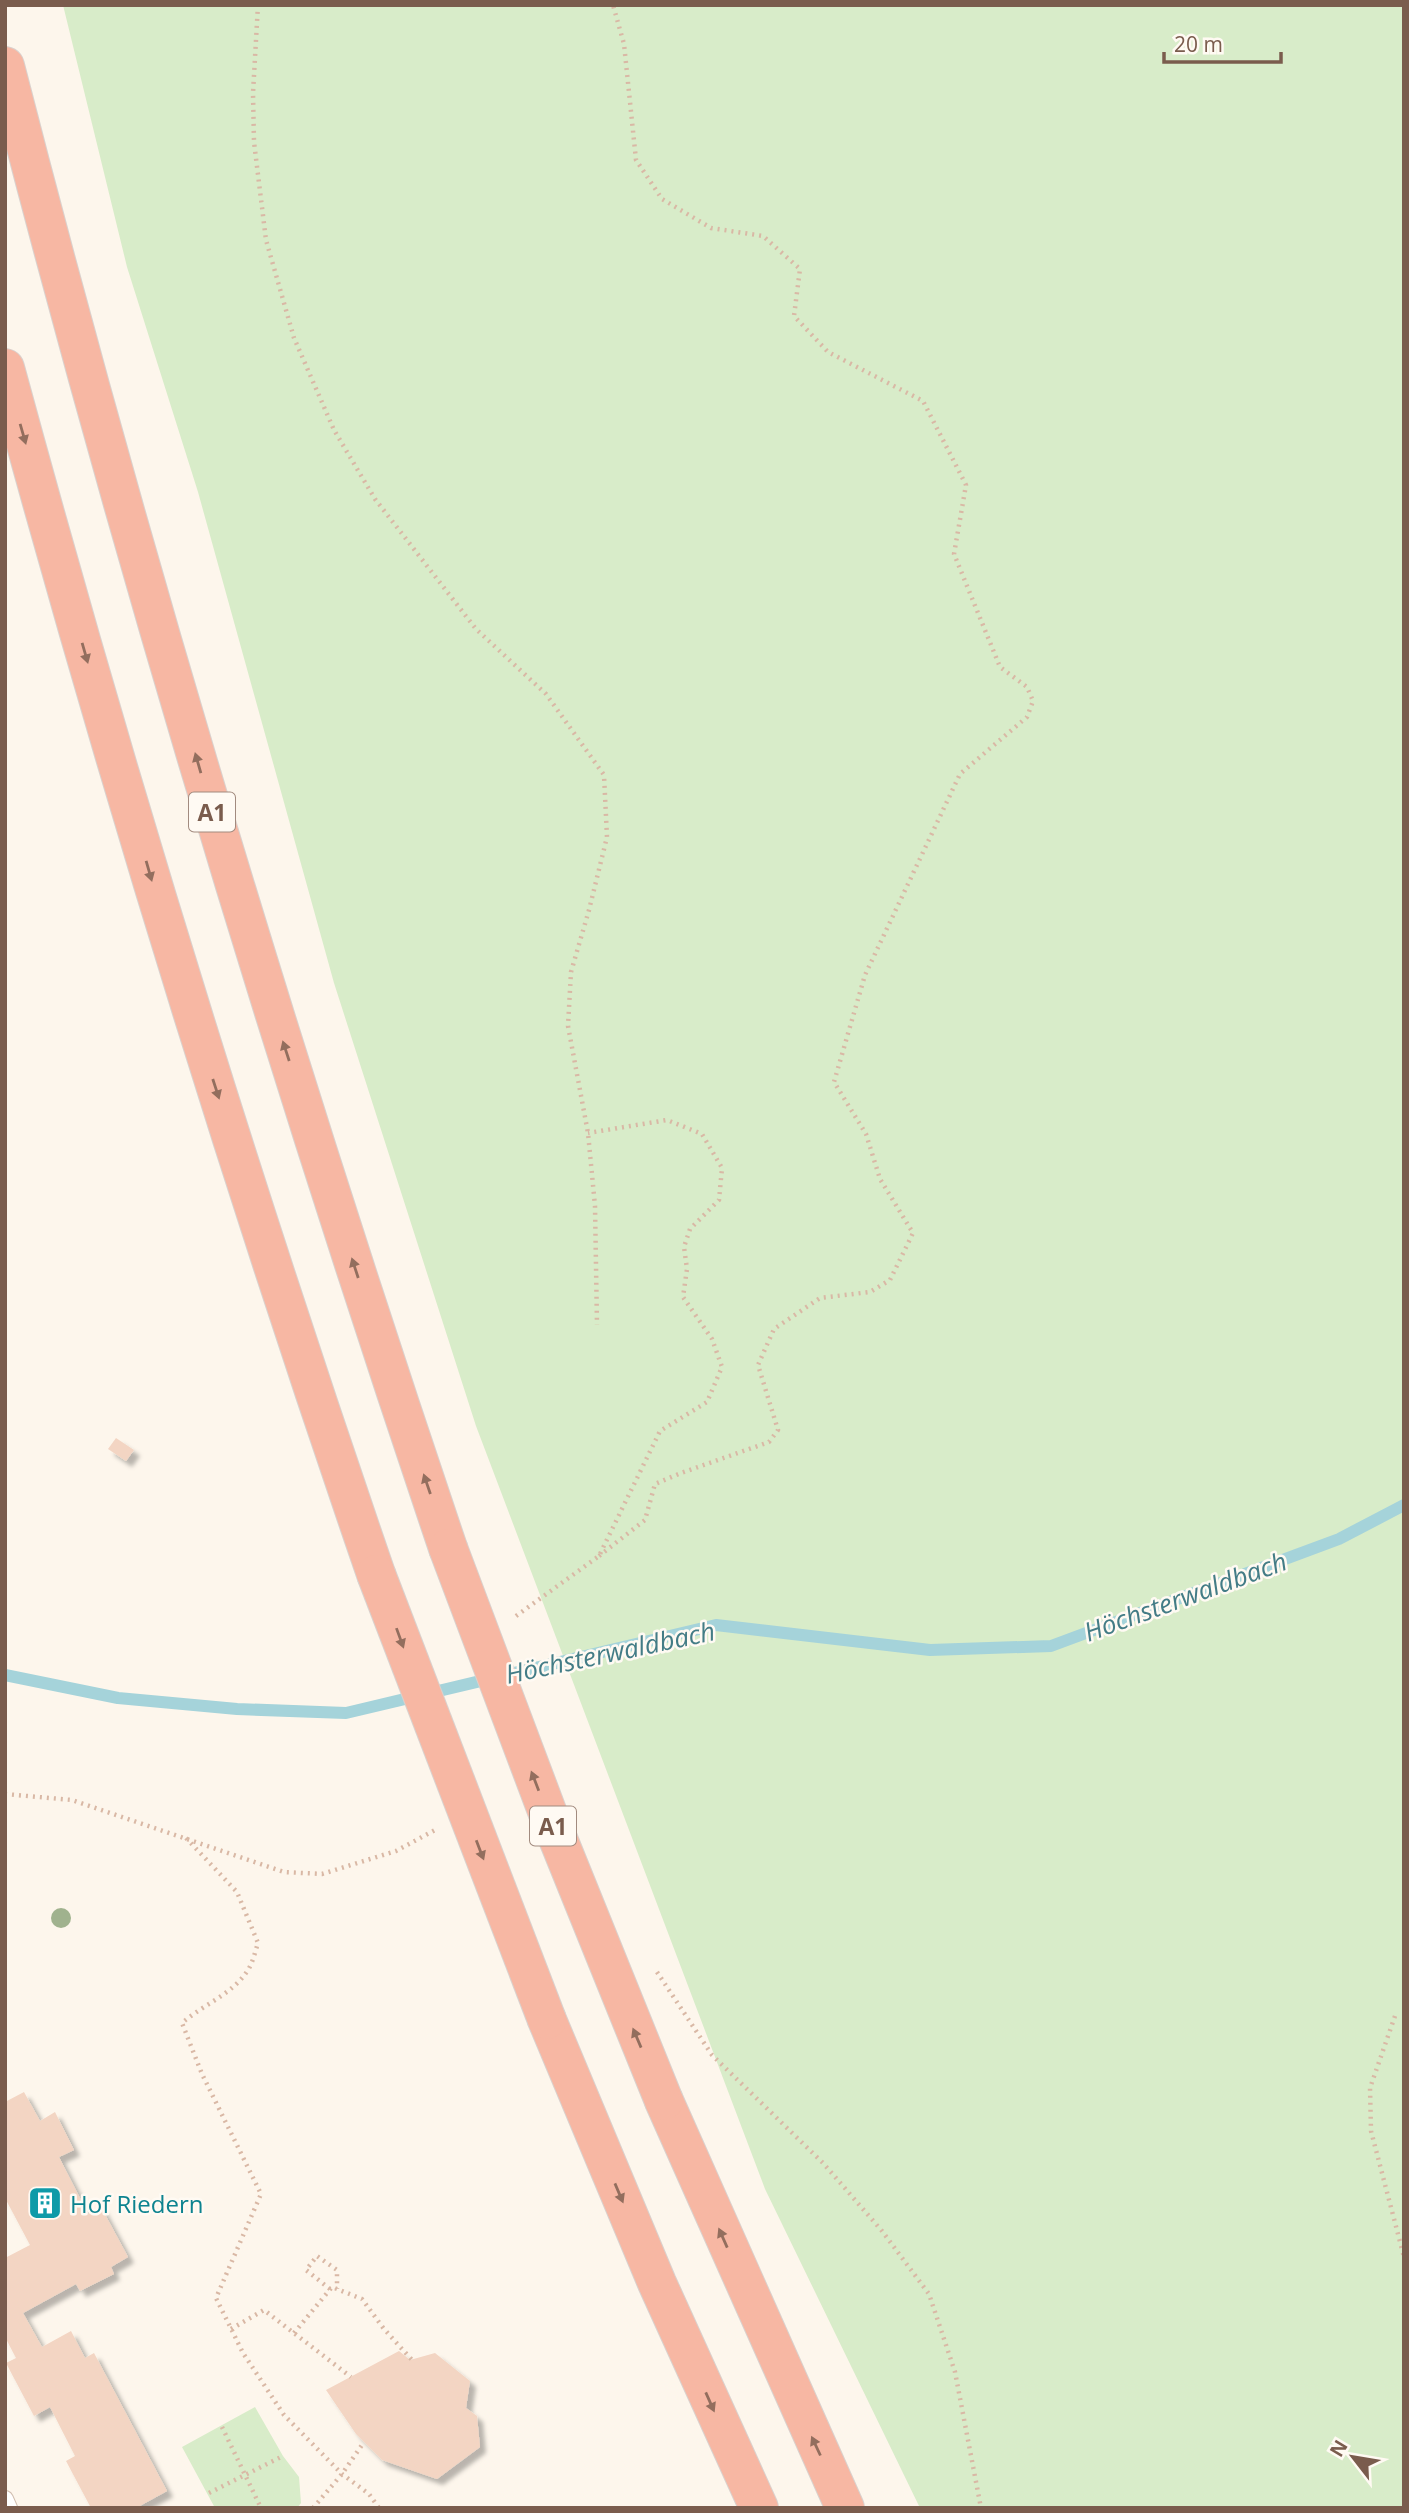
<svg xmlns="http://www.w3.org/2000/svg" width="1409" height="2513" font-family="'Open Sans',sans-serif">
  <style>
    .green { fill: #d8ecc9 }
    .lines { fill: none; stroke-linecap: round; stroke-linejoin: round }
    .stream { stroke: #a5d3da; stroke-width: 12 }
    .building { fill: #f3d5c3; filter: url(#shadow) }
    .service-casing { stroke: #d1beb0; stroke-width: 18 }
    .motorway-casing { stroke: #dad1cd; stroke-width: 40 }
    .path { stroke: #d9b8a5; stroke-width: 4.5; stroke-dasharray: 2 5; stroke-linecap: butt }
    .service { stroke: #fff; stroke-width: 16 }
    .motorway { stroke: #f7b7a3; stroke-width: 38 }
    .motorway-bridge-casing { stroke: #dad1cd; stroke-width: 40; stroke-linecap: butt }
    .motorway-bridge { stroke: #f7b7a3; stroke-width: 38 }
    .tree { fill: #a0b28e }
    .oneway { fill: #936e5e }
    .labels { text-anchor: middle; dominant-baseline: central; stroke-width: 5; stroke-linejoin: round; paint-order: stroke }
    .shield { fill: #fffaf3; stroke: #a28b7f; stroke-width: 2 }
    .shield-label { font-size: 23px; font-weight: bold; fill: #7a5c4d }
    .culture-label { font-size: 24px; fill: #0d838f; stroke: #fffaf3; text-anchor: start }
    .water-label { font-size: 26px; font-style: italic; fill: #437c86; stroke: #fffaf3 }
  </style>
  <defs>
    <filter id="shadow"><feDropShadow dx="6" dy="6" stdDeviation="2" flood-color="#0004"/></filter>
  </defs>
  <rect width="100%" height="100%" fill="#fdf6ec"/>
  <g class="green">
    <polygon points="63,5 1404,5 1404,2508 920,2508 765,2189 476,1426 334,983 198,492 127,267"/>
    <polygon points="255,2407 283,2456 299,2477 301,2503 297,2508 215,2508 182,2447"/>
  </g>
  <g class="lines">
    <polyline class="stream" points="5,1675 118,1698 237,1709 346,1713 716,1625 930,1650 1051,1646 1339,1539 1404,1505"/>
  </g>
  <g class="building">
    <polygon points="116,1438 134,1450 126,1461 108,1449"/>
    <polygon points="24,2092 40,2121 55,2112 74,2150 59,2157 88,2214 101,2207 128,2257 111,2267 114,2274 80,2291 76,2284 23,2313 42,2347 71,2331 85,2358 94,2353 167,2491 136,2508 91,2508 66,2461 75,2456 50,2407 34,2416 6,2363 16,2358 5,2337 5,2258 30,2245 5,2198 5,2102"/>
    <polygon points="399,2351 410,2360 435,2353 470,2381 466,2408 477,2416 480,2447 437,2479 382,2460 356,2434 326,2390"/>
  </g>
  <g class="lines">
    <g class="service-casing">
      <polyline id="service" points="5,2499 9,2508"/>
    </g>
    <g class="motorway-casing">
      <g id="motorway">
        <path d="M 5,66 C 133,566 283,1060 448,1548"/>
        <path d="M 5,368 C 115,774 239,1176 376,1574"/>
        <polyline points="547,2020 657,2283 759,2508"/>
        <polyline points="664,2101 845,2508"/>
      </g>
    </g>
    <g class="path">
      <polyline points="258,5 253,93 254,142 266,240 294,338 334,430 375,499 476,629 546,694 604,775 607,837 589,910 571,972 568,1026 588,1133 595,1206 597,1325"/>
      <polyline points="599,1556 645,1520 655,1484 681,1473 769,1442 778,1430 758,1365 774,1329 820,1298 870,1292 890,1280 913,1233 880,1179 866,1134 834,1082 865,975 960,774 1027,717 1033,701 1027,687 1000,667 954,554 966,485 923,401 828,352 794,316 800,269 763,236 711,228 662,199 636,160 624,44 613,5"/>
      <polyline points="516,1616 599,1556 660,1431 707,1402 722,1367 712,1339 683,1297 687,1269 684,1247 690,1229 719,1200 722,1168 702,1134 667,1120 588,1133"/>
      <polyline points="5,1794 72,1800 284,1872 322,1874 396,1851 435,1830"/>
      <path d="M 186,1838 L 237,1892 L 258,1943 C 255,1952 253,1962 248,1970 C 233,1994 204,2004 182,2023 L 202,2074 L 261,2194 L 216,2298 L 243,2353 L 284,2415 L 342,2474 L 369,2494 L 379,2508"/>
      <polyline points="657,1972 712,2055 823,2163 882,2231 929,2294 955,2372 981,2508"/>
      <polyline points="1395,2016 1370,2088 1371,2131 1404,2257"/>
      <polyline points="330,2289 306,2270 317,2256 337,2270 337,2289"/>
      <polyline points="231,2329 264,2310 351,2377"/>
      <polyline points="294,2333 332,2287 362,2299 384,2329 412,2360"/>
      <polyline points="222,2427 261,2508"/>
      <polyline points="209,2493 283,2456"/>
      <polyline points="313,2508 342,2474 364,2442"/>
    </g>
    <use href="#service" class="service"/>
    <use href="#motorway" class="motorway"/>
    <g class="motorway-bridge-casing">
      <g id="motorway-bridge">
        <polyline points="448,1548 550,1819 664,2101"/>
        <polyline points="376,1574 547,2020"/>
      </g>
    </g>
    <use href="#motorway-bridge" class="motorway-bridge"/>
  </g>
  <circle class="tree" cx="61" cy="1918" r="10"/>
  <defs><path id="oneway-solid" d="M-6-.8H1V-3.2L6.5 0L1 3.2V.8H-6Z" transform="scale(1.75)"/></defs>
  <g class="oneway">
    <use href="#oneway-solid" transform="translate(23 434) rotate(74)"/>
    <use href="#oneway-solid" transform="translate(85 653) rotate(74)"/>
    <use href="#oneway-solid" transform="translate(198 763) rotate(-106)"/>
    <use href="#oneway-solid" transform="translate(149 871) rotate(74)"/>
    <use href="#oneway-solid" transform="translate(286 1051) rotate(-108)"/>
    <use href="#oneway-solid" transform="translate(216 1089) rotate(72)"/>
    <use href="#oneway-solid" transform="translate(355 1268) rotate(-108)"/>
    <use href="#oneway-solid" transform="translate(427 1484) rotate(-109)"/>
    <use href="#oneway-solid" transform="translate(400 1638) rotate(70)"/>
    <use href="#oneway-solid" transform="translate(535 1781) rotate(-111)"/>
    <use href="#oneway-solid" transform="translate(480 1850) rotate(69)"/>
    <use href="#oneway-solid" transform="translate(637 2038) rotate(-113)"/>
    <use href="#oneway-solid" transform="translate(619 2193) rotate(67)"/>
    <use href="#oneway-solid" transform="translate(723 2238) rotate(-114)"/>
    <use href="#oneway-solid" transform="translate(710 2402) rotate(66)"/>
    <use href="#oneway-solid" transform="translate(816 2446) rotate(-115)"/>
  </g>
  <defs>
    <g id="building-square" transform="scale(1.75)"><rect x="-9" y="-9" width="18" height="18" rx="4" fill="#0f9aa8" stroke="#fffaf3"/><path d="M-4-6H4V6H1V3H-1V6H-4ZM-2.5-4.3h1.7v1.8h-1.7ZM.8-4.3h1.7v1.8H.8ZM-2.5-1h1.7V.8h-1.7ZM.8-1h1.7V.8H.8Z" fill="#fff"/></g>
  </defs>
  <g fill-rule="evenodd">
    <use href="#building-square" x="45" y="2203"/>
  </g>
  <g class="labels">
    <g class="shield">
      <rect x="189" y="792.5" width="46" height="39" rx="5"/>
      <rect x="530" y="1806.5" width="46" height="39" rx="5"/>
    </g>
    <g class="shield-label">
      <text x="212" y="812">A1</text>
      <text x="553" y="1826">A1</text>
    </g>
    <g class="culture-label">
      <text x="70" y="2203">Hof Riedern</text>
    </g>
    <g class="water-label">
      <text transform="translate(1185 1596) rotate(-20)">Höchsterwaldbach</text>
      <text transform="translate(610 1652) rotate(-12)">Höchsterwaldbach</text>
    </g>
  </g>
  <rect width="1409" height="2513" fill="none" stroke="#7a5c4d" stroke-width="14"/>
  <g transform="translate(1353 2457) rotate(301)" stroke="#fffaf3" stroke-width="5" paint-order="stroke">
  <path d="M0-5L12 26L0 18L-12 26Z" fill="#7a5c4d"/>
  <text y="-10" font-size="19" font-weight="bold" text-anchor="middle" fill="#7a5c4d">N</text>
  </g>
  <path d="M1164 52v10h117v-10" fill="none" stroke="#7a5c4d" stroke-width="3.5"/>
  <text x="1174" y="52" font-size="21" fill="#7a5c4d" stroke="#fffaf3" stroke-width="5" paint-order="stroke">20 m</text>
</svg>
